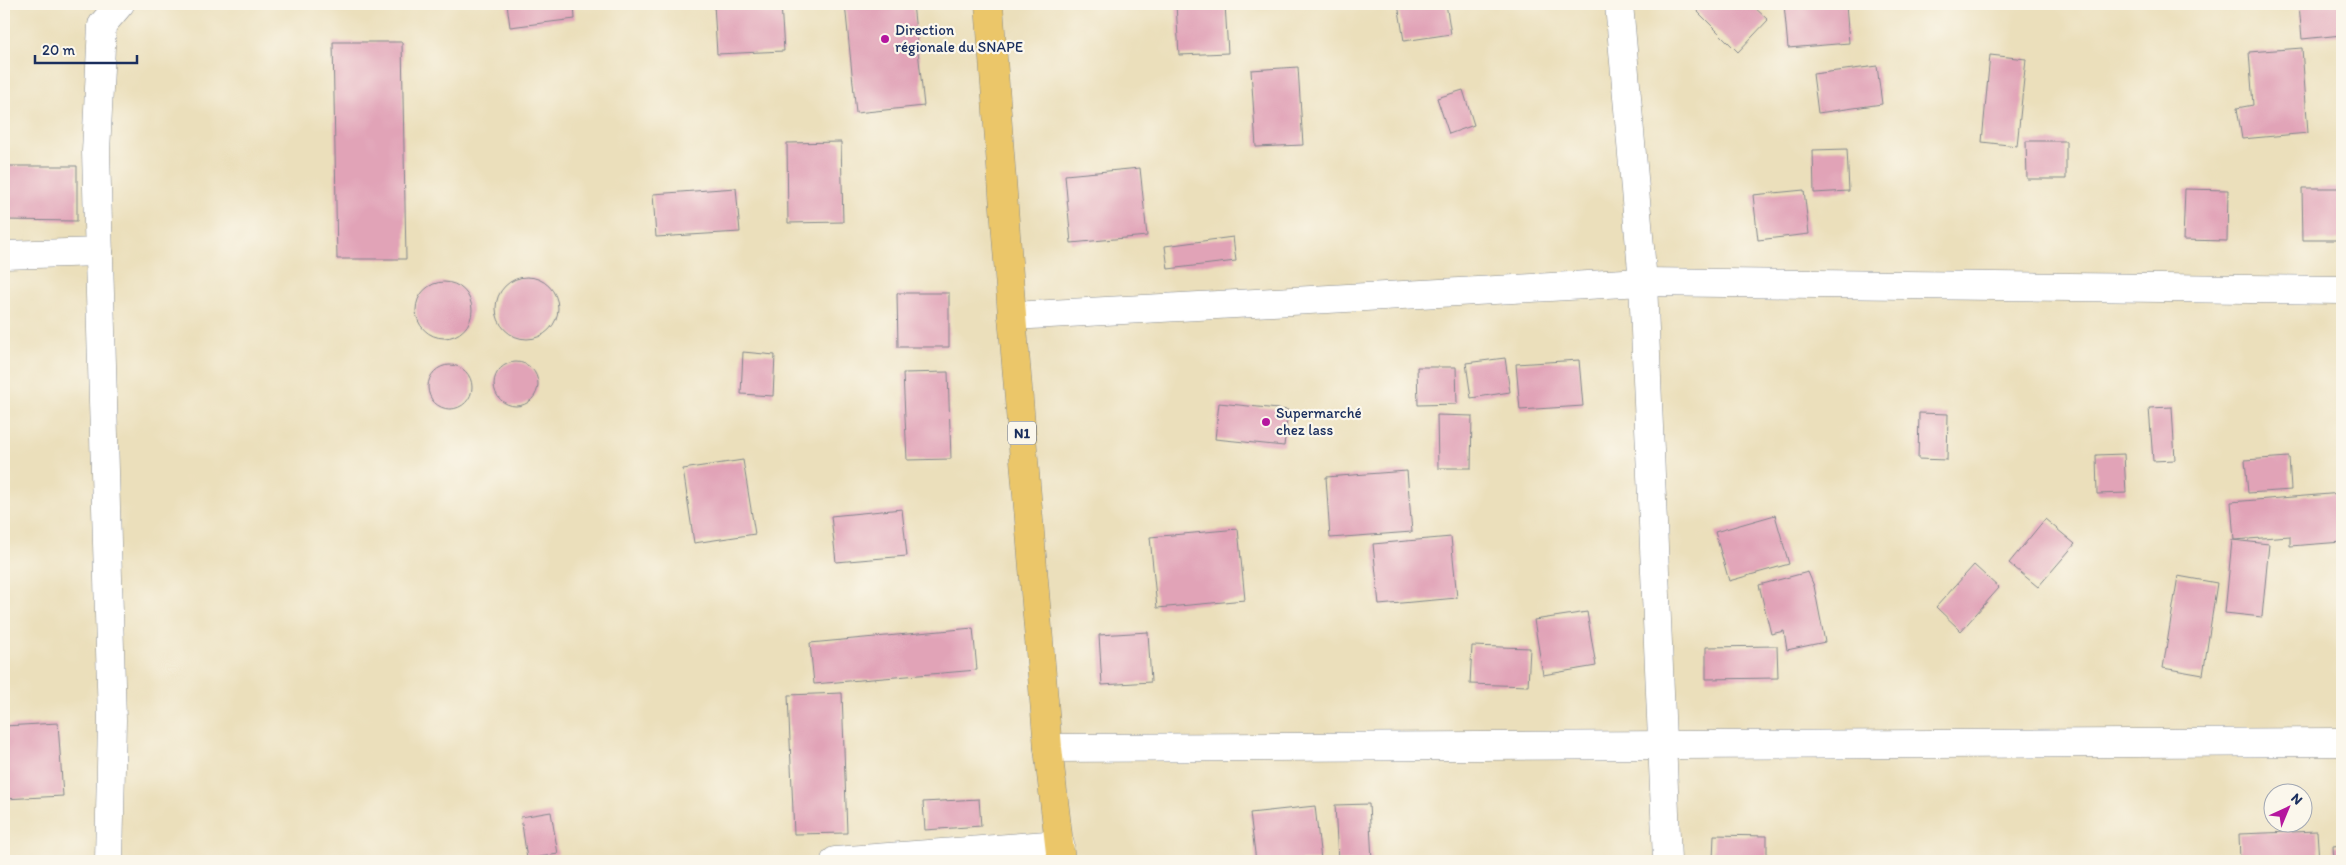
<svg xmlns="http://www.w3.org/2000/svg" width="2346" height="865" font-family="Itim,sans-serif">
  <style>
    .building { fill: #e1a3b7 }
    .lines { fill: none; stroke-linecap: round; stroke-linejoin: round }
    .minor-casing { stroke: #83878c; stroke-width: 29 }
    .highway-casing { stroke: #83878c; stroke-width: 29 }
    .minor { stroke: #fff; stroke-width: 28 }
    .highway { stroke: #ebc669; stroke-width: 28 }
    .poi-dot { fill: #b5179e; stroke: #fbf7ec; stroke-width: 2 }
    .labels { text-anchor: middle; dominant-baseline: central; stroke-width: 4.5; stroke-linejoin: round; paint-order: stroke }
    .shield { fill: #fbf7ec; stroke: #5e6b89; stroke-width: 1 }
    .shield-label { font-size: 14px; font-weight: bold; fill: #1b2f5e }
    .poi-label { font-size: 15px; fill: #1b2f5e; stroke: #fbf7ec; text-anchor: start }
  </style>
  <rect width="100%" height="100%" fill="#fbf7ec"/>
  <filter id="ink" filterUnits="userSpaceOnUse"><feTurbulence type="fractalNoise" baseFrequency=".02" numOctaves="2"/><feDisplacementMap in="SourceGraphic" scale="10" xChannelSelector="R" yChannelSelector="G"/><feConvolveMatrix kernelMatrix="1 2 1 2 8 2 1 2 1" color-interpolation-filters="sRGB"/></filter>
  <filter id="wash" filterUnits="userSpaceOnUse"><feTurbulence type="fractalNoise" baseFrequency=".0096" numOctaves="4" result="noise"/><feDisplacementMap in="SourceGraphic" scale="20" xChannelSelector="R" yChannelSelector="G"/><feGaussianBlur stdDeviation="1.12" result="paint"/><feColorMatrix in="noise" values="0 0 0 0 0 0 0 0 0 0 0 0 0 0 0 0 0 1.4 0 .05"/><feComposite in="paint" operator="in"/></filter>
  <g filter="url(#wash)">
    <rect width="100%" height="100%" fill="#ebdfbb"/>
    <g id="blocks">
      <g class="building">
        <polygon points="507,4 574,4 575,19 510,27"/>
        <polygon points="714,4 781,4 784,51 717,54"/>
        <polygon points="845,4 913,4 924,106 856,113"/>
        <polygon points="1176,4 1225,4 1228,53 1179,55"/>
        <polygon points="1398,4 1446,4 1451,34 1404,41"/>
        <polygon points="1690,4 1751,4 1768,20 1738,52"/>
        <polygon points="1784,4 1846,4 1849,43 1788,48"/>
        <polygon points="2299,4 2342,4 2342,35 2302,39"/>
        <polygon points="333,42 402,42 406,259 337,259"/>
        <polygon points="2302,48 2308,133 2242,139 2237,108 2253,105 2249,52"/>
        <polygon points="1990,55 2026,59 2017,146 1982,142"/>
        <polygon points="1877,66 1882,104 1818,113 1813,74"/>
        <polygon points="1298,67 1303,145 1256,147 1251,70"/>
        <polygon points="1463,90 1474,125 1449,134 1437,98"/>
        <polygon points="2026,141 2066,141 2066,179 2027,179"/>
        <polygon points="841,142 843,222 788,223 787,143"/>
        <polygon points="1847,149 1849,191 1814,193 1813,150"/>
        <polygon points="4,166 77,166 77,221 4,220"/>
        <polygon points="1140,168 1147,236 1071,243 1065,175"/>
        <polygon points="736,188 740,232 656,237 653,194"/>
        <polygon points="2302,188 2342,188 2342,240 2303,240"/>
        <polygon points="2185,189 2228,190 2227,241 2183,240"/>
        <polygon points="1804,190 1809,234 1758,240 1753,195"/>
        <polygon points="1233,237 1236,261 1168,269 1165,246"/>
        <circle cx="527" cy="308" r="31"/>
        <circle cx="444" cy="310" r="28"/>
        <polygon points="897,293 949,293 949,347 898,347"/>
        <polygon points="743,352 775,355 773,396 741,394"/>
        <polygon points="1505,358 1510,392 1471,398 1466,363"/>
        <polygon points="1579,360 1583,406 1520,410 1516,364"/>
        <circle cx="516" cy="384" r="22"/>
        <circle cx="450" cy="387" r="22"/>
        <polygon points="1417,367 1456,367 1457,404 1418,405"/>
        <polygon points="948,372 951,459 907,460 903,373"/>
        <polygon points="1219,403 1288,410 1284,446 1215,439"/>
        <polygon points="2172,407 2175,460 2153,461 2149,408"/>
        <polygon points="1919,413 1948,414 1947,460 1918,459"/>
        <polygon points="1437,415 1472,416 1471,468 1438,468"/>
        <polygon points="2124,454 2126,493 2097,494 2096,455"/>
        <polygon points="2289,457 2291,490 2248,493 2245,460"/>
        <polygon points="743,460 755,534 694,543 683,469"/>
        <polygon points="1407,471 1412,532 1330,538 1326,477"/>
        <polygon points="2342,493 2342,542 2290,546 2290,536 2234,540 2231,502"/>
        <polygon points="902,509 907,556 836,562 831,516"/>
        <polygon points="1775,515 1789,564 1729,581 1715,532"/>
        <polygon points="2045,519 2075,544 2038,587 2009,563"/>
        <polygon points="1238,529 1245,600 1157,608 1150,537"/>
        <polygon points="1451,537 1457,598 1379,605 1373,544"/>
        <polygon points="2232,540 2269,544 2262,617 2225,613"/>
        <polygon points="1974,565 1999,588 1961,631 1936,607"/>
        <polygon points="1808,572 1814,586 1825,642 1787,650 1784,631 1771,634 1759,585"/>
        <polygon points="2178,576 2217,583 2203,675 2163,668"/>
        <polygon points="1587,612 1596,666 1543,675 1534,620"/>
        <polygon points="973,628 977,670 814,684 810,643"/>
        <polygon points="1148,632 1151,682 1102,685 1099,635"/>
        <polygon points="1472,646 1530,648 1528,686 1470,684"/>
        <polygon points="1777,646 1778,678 1706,679 1706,647"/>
        <polygon points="842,693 847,833 794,834 788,695"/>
        <polygon points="58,723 63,796 4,799 4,726"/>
        <polygon points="979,799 981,826 925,830 923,802"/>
        <polygon points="1369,804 1372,861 1338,861 1335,805"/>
        <polygon points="1315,806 1321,860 1256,861 1250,813"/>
        <polygon points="551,812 558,854 527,859 521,817"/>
        <polygon points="2317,831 2319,861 2240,861 2239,834"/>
        <polygon points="1714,835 1767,836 1767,861 1713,861"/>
        <polygon points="2342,845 2342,861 2334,861 2333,846"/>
      </g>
    </g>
  </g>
  <g filter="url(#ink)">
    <use href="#blocks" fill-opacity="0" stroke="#83878c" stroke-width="1"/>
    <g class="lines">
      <g class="minor-casing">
        <g id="minor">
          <polyline points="1619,4 1643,282 1667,861"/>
          <polyline points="4,255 99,252"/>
          <polyline points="1012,316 1643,282 2342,290"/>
          <polyline points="1048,748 2342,742"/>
          <polyline points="109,861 112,720 96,152 102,25 120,4"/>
          <polyline points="835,861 1060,844"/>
        </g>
      </g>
      <g class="highway-casing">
        <polyline id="highway" points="989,4 1012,316 1048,748 1061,861"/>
      </g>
      <use href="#minor" class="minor"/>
      <use href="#highway" class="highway"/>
    </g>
  </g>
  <g class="poi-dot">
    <circle cx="885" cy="39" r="5"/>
    <circle cx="1266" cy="422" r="5"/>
  </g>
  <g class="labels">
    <rect class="shield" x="1008" y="421.5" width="28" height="23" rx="4"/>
    <g class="shield-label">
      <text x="1022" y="433">N1</text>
    </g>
    <g class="poi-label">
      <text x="895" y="30">Direction<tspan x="895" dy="17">régionale du SNAPE</tspan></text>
      <text x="1276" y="413">Supermarché<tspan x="1276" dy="17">chez lass</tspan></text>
    </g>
  </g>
  <rect width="2346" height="865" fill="none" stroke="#fbf7ec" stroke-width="20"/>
  <g transform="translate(2288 808) rotate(44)"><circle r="24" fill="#fbf7ec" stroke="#a1a7b3"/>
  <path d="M0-4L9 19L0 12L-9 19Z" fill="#b5179e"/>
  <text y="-8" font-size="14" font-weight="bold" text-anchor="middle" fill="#1b2f5e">N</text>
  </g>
  <path d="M35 55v8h102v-8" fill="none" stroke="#1b2f5e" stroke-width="2.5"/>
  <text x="42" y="55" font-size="15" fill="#1b2f5e" stroke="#fbf7ec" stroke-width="4" paint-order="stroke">20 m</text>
</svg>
